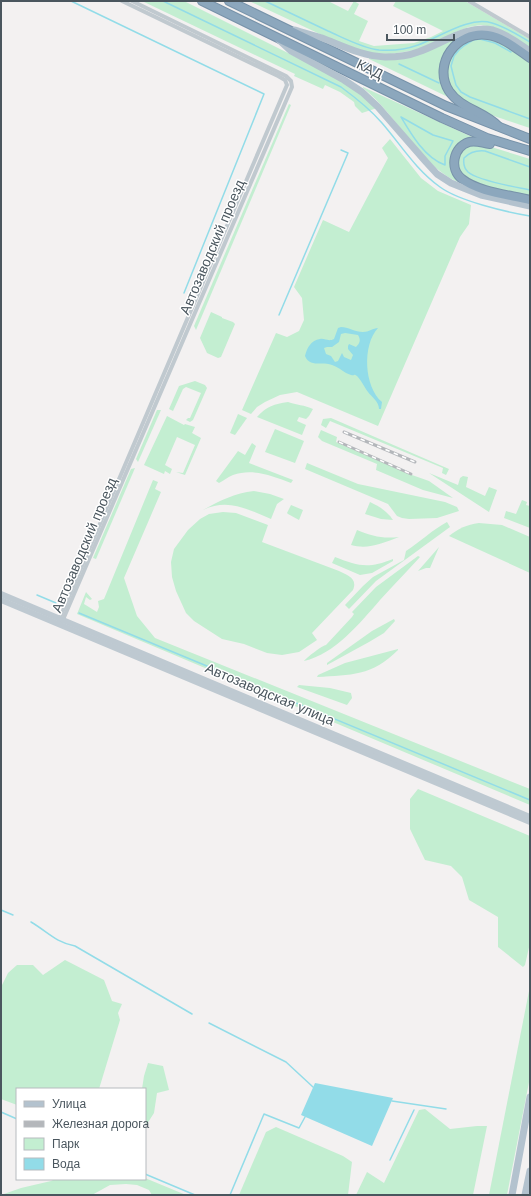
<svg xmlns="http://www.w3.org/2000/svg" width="531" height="1196" font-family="Helvetica,sans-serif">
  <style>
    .green { fill: #c3eed1 }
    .water { fill: #92dce8; fill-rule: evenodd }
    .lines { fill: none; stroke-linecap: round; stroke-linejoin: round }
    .stream { stroke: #92dce8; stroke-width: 1.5 }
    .highway-casing { stroke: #7792a9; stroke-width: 10 }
    .street { stroke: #c0c9cf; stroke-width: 4 }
    .secondary { stroke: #bec9d1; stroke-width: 6 }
    .primary { stroke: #b3c2ce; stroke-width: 7 }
    .highway { stroke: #8ca7bd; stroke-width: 8 }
    .rail-casing { stroke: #b4b7bb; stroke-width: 3 }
    .rail { stroke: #fff; stroke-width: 1.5; stroke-dasharray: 4.5; stroke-linecap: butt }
    .labels { text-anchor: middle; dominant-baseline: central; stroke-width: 3; stroke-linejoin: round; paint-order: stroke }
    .street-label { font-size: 14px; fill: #4a565e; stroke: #fff }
  </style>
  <rect width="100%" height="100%" fill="#f3f1f1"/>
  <g class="green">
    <polygon points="142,1 184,1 336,77 357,90 377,108 362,113 355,106 354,102 340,92 325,85 323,89 294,76 295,74"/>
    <polygon points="249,1 328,1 348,11 354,1 359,4 354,14 368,21 359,41 374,46 414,43 431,37 443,31 393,6 396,1 465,1 530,39 530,48 493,27 481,25 469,27 458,31 417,50 390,54 370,53 339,43"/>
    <path d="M 477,37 L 497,40 L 530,62 L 530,128 C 510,121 465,109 453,92 C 448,85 446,73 448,65 C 451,50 463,42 477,37 Z"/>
    <polygon points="454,40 455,41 445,54 450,98 369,59 369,58 391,60"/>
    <path d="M 363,87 L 472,137 L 451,157 C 450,173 453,173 463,184 C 423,171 397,114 363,88 Z"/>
    <polygon points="289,104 291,105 196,330 194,326"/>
    <polygon points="390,139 421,178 438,191 471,205 469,224 460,237 378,426 297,392 280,395 265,402 257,407 251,414 242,410 276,333 287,337 299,331 304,320 302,298 294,287 323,220 349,232 388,158 382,148"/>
    <path d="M 473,144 L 485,145 L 530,159 L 530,197 C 512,193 476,188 462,175 C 458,171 457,164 459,158 C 461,150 465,147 473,144 Z"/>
    <polygon points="211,312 222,317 222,318 233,322 235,324 221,357 218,358 207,353 200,338"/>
    <polygon points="195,381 205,385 207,388 193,420 190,422 186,420 188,418 190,418 201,393 186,387 183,389 173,411 169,409 179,386"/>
    <path d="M 288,402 C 296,405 305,405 313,409 L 309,416 L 306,419 L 299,417 L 297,421 L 306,425 L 302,435 L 257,417 C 267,406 274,404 288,402 Z"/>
    <polygon points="157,410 161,410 138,462 136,459"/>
    <polygon points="238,414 247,418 235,435 230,433"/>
    <polygon points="167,416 184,425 185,424 195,427 192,433 201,438 185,475 176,472 183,473 195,445 177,437 165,465 172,469 170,474 165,471 164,474 144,465"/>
    <polygon points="331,418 449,469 446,475 442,473 443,468 330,421 326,428 321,425 323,419"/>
    <polygon points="275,429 304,441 295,463 265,452"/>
    <polygon points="321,430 337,437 336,442 412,475 429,481 453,498 423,490 376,470 377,464 322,441 318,437"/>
    <path d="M 252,443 L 256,446 L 249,463 L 293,480 L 291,483 C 272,476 253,468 233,475 C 228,477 223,481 219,483 L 216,481 L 238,451 L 245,455 Z"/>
    <polygon points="307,463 358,484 445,502 457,507 459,511 437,518 409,519 402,518 397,516 388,504 305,469"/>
    <polygon points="135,468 96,559 93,558 131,469"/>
    <polygon points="429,473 458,485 460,478 463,476 468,477 466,487 485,496 489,487 497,490 489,512"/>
    <polygon points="153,480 158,482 155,489 161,492 124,578 137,616 155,638 530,789 530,805 77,614 86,592 92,599 90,600 86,597 84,604 97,612 99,607 98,601 104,599"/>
    <path d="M 254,491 L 270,494 L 284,499 L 277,504 L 271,519 C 247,509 228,498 203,510 C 219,501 235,493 254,491 Z"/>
    <polygon points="522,500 527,502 526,505 530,506 530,528 504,518 506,511 516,514"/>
    <path d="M 370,502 C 380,507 387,511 393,520 L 381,519 L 365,514 Z"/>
    <polygon points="291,505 303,510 299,520 288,514 287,513"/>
    <path d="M 223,512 L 236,513 L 268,525 L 262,542 L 339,571 C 347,575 358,578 353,590 L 312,633 L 317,640 L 299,652 L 282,655 L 267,653 L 244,644 L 222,639 L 194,621 L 186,613 L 176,591 L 172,577 L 171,562 L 174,549 L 188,530 L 200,519 L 209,514 Z"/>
    <path d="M 447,522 L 450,527 L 376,581 L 349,609 L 345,605 L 363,586 L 373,577 L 404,560 L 406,551 C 420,542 432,530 447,522 Z"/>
    <path d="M 479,523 L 502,525 L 530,537 L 530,573 L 449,536 C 459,528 466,525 479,523 Z"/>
    <path d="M 357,530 C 372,536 382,539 399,537 C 383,543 368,550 351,545 Z"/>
    <polygon points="439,547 430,568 426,568 418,571"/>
    <path d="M 418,556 L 420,557 C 407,571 393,586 380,600 C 360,623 335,654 304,661 C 306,658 323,645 326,645 L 352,617 L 354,614 L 352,612 L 376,587 Z"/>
    <path d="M 335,557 C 358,566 368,569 393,559 L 393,561 L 372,573 L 360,575 L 332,563 Z"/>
    <polygon points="394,619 395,621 384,633 369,642 327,665 327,663 372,631"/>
    <path d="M 398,649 L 398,650 C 372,676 351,675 317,677 L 318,675 L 345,663 Z"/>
    <polygon points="299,685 330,688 351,693 352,698 347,705 297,687"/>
    <polygon points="418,789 530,836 530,943 525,965 523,967 498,947 498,917 469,900 462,877 451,866 425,860 410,829 410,799"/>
    <polygon points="65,960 104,980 112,1001 122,1004 118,1013 120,1020 99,1089 17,1089 17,1105 1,1099 1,987 8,973 17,965 33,965 43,975"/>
    <polygon points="530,986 530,1077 507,1195 489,1195"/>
    <polygon points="148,1063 163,1066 169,1090 157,1093 154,1113 145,1127 145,1089 142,1089 144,1076"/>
    <polygon points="425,1109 450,1129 477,1126 487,1126 473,1195 356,1195 367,1172 384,1183 419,1110"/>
    <polygon points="276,1127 343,1156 352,1162 348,1195 239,1195 266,1132"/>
    <polygon points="145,1178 186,1195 152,1195 149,1190 137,1185 126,1184 110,1185 92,1195 1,1195 21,1188 51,1181 55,1179 145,1179"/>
  </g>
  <g class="water">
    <path d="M 341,327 C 348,327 355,332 363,332 C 369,332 373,328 378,328 C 362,345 364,387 382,402 L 381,409 L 379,409 C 379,402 372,397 368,392 C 364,387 362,381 357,376 C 353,373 356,376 351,375 C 344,373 339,367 332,365 C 322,361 310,368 305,356 C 307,348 311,340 320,339 C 325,338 328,342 334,339 L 338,328 ZM 345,333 L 358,335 C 361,340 360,343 356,347 L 349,344 L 348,346 L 348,349 L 353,355 L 351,360 L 344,357 L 342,353 L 338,361 L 335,362 L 331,356 L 326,354 L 324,348 L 327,347 L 332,347 L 339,342 L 341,334 Z"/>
    <polygon points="315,1083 393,1098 372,1146 301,1115"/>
  </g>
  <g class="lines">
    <g class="stream">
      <polyline points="71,1 264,94 184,293"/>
      <path d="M 163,1 L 341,87 C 356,98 370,109 382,123 C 401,145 416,170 440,187 C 459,201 506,212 530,216"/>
      <path d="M 265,1 C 286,11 307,21 328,31 C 344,38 362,48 379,50 C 391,51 407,49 418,45 C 440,37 469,16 492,23 C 506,27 518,35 530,42"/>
      <polyline points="511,52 495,43 480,39 473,40 465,45 459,50 454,56 451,66 453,74 456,85 461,92 470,97 530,119"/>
      <polyline points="399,64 439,83"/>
      <path d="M 401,117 L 433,135 L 453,141 L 445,156 L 445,165 C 425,158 411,134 401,117 Z"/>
      <path d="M 530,167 L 485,151 C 476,150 470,152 464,158 C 463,164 464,168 468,172 C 478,181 516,187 530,190"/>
      <polyline points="279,315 348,153 341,150"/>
      <polyline points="37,595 56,603"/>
      <polyline points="79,613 530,800"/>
      <polyline points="1,910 13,915"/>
      <path d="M 31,922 C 48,932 55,942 75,946 L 192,1014"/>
      <polyline points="209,1023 286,1062 313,1087"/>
      <polyline points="392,1101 446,1109"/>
      <polyline points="1,1112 17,1119"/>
      <polyline points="390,1160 414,1110"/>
      <polyline points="145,1174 195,1195"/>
      <polyline points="230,1195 264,1114 299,1128 305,1117"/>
    </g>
    <g class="highway-casing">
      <g id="highway">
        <polyline points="202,1 442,118 487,138 530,151"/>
        <polyline points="229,1 446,106 530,139"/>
        <path d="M 498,126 C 484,111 461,109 449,91 C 432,64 457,30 488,35 C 503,37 517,49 530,58"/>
        <path d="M 490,144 C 482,143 476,140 469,142 C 453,147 449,169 462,179 C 478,192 510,195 530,200"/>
      </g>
    </g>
    <g class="street">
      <polyline points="469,1 530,37"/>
      <polyline points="59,620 287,85 285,80 278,76 122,1"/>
      <polyline points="62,622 292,87 291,81 286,76 132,1"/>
    </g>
    <g class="secondary">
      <polyline points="1,594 530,817"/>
      <polyline points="1,600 530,822"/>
    </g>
    <g class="primary">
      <path d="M 295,30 C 304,33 313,35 322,38 C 343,46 362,56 385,57 C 397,57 408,56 418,52 C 442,44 467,24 493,30 C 507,34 518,43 530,51"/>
      <polyline points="279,40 291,51 344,80 362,92 378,107 426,162 437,174 451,183 481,195 530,206"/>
      <polyline points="512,1195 530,1097"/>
      <polyline points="525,1195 530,1171"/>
    </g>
    <use href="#highway" class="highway"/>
    <g class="rail-casing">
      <g id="rail">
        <polyline points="344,432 415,462"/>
        <polyline points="339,442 411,474"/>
      </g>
    </g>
    <use href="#rail" class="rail"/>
  </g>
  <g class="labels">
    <g class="street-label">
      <text transform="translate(370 69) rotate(26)">КАД</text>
      <text transform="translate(212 247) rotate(-67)">Автозаводский проезд</text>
      <text transform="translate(84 545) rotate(-67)">Автозаводский проезд</text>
      <text transform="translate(270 694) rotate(23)">Автозаводская улица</text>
    </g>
  </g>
  <rect width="531" height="1196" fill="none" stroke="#4a565e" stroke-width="4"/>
  <rect x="16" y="1088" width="130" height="92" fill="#ffffff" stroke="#b7bbbf"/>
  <rect x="24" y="1101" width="20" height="6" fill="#b3c2ce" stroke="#b7bbbf"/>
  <text x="52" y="1108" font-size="12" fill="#4a565e">Улица</text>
  <rect x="24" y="1121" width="20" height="6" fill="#b4b7bb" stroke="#b7bbbf"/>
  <text x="52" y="1128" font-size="12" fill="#4a565e">Железная дорога</text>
  <rect x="24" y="1138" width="20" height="12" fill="#c3eed1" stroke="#b7bbbf"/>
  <text x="52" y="1148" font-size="12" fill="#4a565e">Парк</text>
  <rect x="24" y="1158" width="20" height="12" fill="#92dce8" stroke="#b7bbbf"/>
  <text x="52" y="1168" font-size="12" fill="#4a565e">Вода</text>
  <path d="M387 34v6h67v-6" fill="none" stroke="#4a565e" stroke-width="2"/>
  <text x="393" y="34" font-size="12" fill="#4a565e" stroke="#ffffff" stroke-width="3" paint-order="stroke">100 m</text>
</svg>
